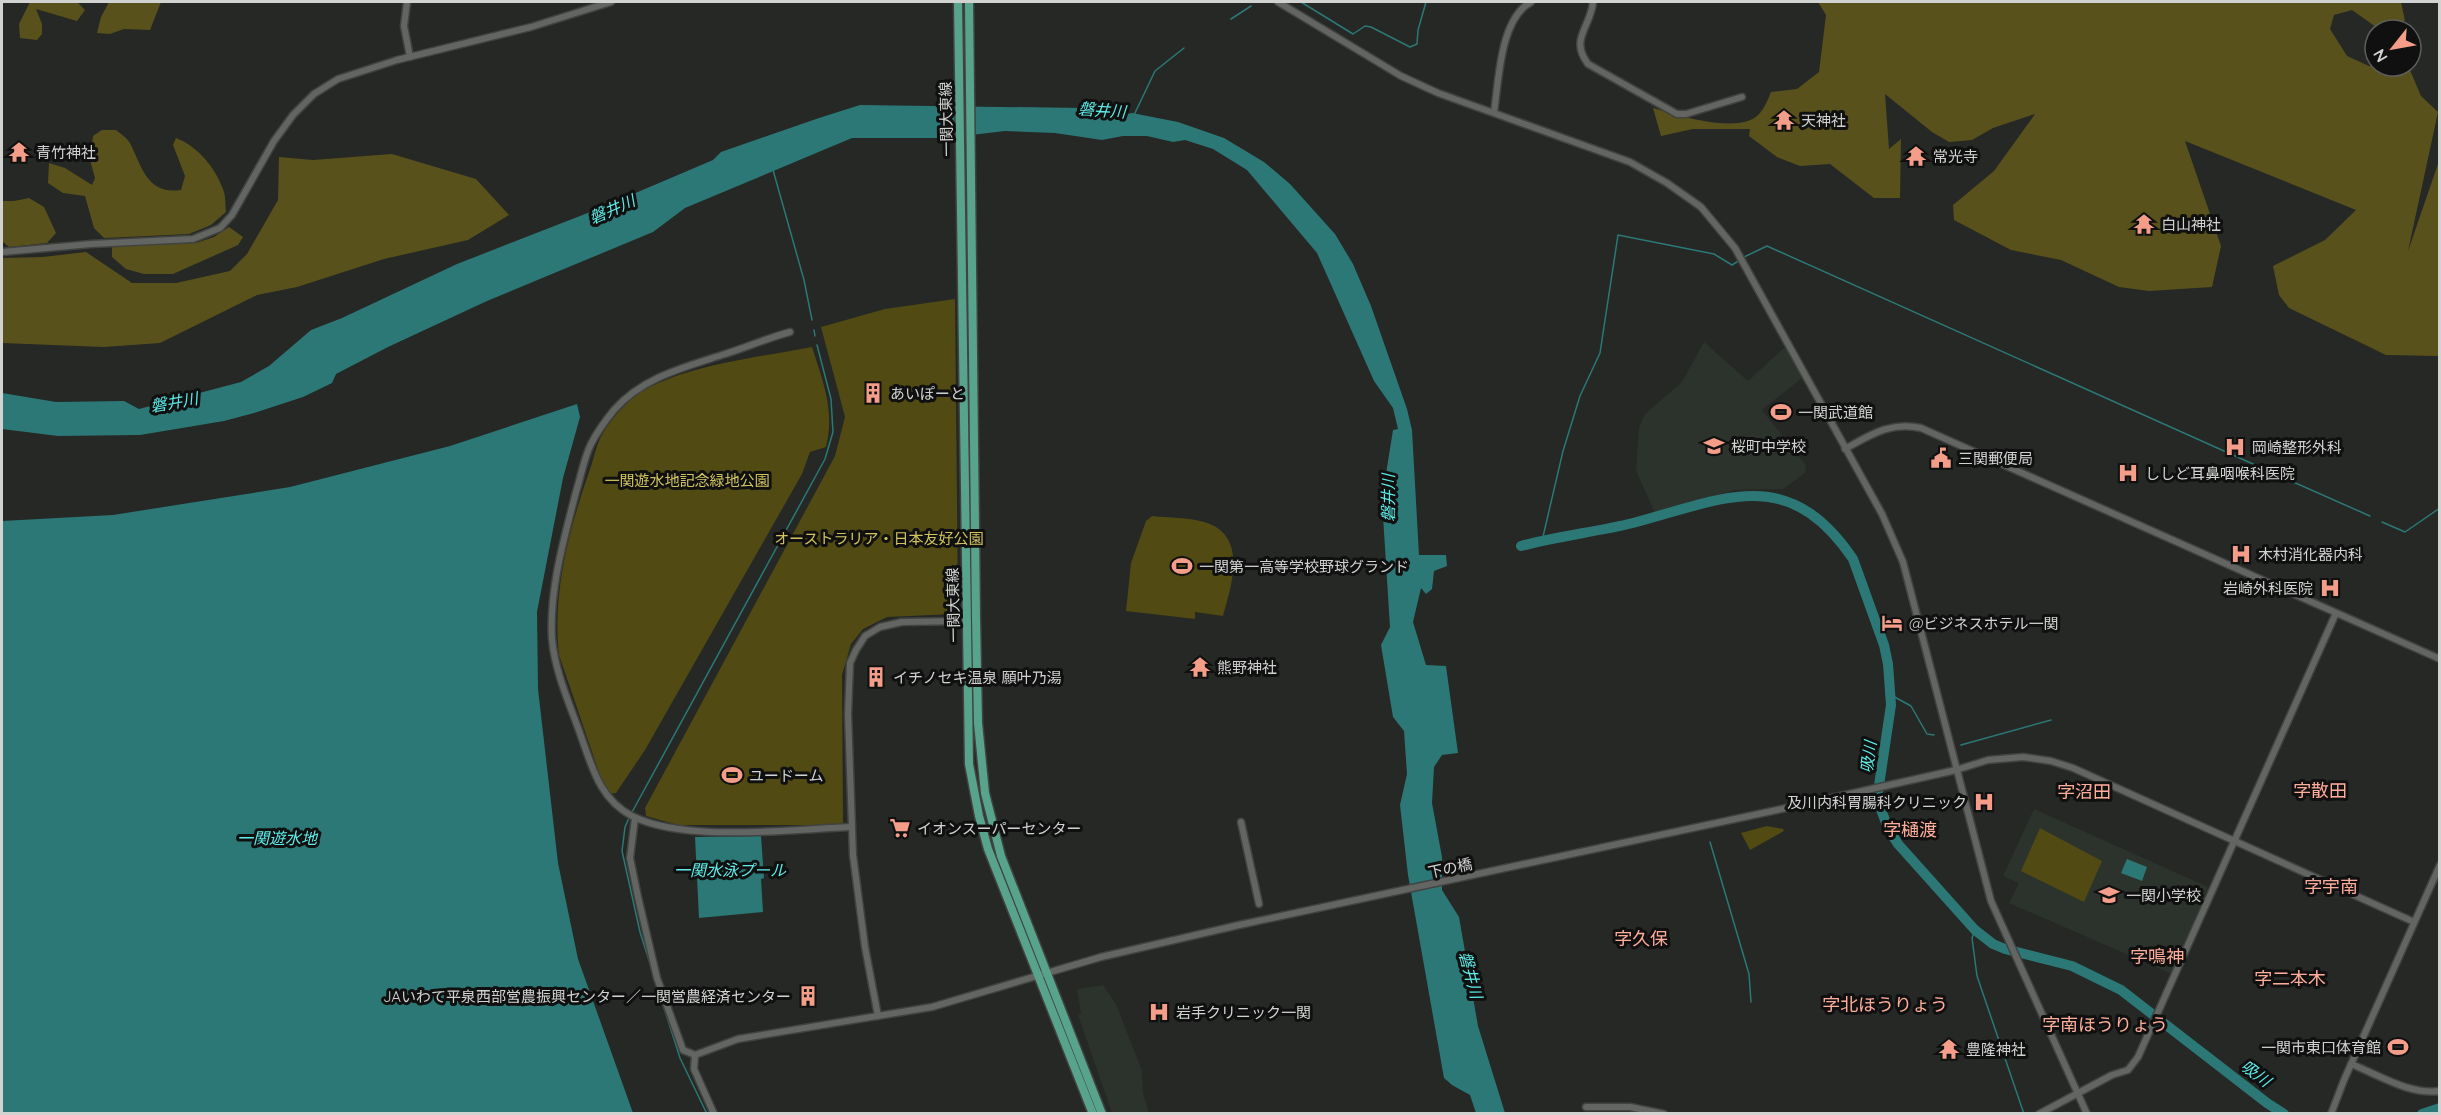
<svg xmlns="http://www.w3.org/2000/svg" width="2441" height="1115" font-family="Quicksand,'Noto Sans JP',sans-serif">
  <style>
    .built { fill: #2b332c }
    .green { fill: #514a13 }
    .forest { fill: #59511b }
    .water { fill: #2c7876 }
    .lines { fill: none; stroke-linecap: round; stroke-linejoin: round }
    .stream { stroke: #2c7876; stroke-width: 1.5 }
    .river { stroke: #2c7876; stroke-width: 10 }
    .tertiary-casing { stroke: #414341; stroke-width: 9 }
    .primary-casing { stroke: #414341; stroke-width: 11 }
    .tertiary { stroke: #626562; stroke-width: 6 }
    .primary { stroke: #58a38c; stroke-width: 8 }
    .labels { text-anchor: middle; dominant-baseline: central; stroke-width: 6; stroke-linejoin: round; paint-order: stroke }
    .street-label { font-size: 15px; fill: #d1d3d1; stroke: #0f100f }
    .poi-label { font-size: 15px; fill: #d1d3d1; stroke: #0f100f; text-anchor: start }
    .park-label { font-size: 15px; fill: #d1c460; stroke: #0f100f }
    .water-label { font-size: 16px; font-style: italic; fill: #5eedea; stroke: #0f100f }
    .quarter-label { font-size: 18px; fill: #ffad9b; stroke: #0f100f }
  </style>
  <rect width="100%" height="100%" fill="#252825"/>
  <g class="built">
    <polygon points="1704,342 1748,381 1786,346 1802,378 1762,410 1806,465 1805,473 1783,489 1735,490 1655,513 1636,471 1639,427 1645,414 1682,382"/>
    <polygon points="2034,809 2208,887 2172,974 2009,903 2019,883 2003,876"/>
    <polygon points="1103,985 1116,1004 1142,1071 1143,1093 1149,1113 1112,1113 1078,1015 1081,1014 1077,989"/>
  </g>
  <g class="green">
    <polygon points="955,299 958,607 953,614 887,617 863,629 851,644 842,675 843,823 840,825 678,825 646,816 645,808 835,456 845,417 821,327 885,309"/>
    <path d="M 812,347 C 823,382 835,410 826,447 L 810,452 L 802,474 L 645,750 L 616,793 L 609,794 L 605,790 L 559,655 C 552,593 569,530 589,472 C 594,459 596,444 603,433 C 611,419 630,398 644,390 C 695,363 756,358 812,347 Z"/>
    <path d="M 1152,516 C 1169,518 1188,517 1204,522 C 1248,534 1232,585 1223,616 L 1195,612 L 1195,619 L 1126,611 L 1131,563 L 1146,521 Z"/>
    <polygon points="1767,826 1783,829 1784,831 1750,850 1741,833"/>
    <polygon points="2040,828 2102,861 2084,902 2021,871"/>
  </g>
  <g class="forest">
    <polygon points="30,2 77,2 85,10 77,21 36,9 42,24 42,34 37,40 20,38 19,24"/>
    <polygon points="109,2 161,2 150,30 124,29 110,34 97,33 101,17"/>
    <path d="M 1818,2 L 2401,2 L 2405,21 L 2376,27 L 2352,10 L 2334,15 L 2330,29 L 2347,56 L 2369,66 L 2410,70 L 2421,96 L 2438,112 L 2408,251 L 2439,161 L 2439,356 L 2386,355 L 2289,308 L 2279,295 L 2273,266 L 2325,240 L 2356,210 L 2185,141 L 2221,246 L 2212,287 L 2149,291 L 2119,287 L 2061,260 L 2011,250 L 1954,220 L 1953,205 L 1994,171 L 2035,114 L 1993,128 L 1972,140 L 1949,142 L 1932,132 L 1885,94 L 1889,149 L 1901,139 L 1900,198 L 1874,198 L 1830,164 L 1800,166 L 1777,157 L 1749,136 L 1750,129 L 1693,129 L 1661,136 L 1653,108 C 1677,115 1741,136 1760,113 C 1765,107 1768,99 1771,92 L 1797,89 L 1819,72 L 1826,15 Z"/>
    <path d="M 102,130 L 116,130 C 121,134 127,138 130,143 C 142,167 147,195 181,190 L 185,176 L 173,145 L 176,138 C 197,146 215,167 223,189 C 226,196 225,205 226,212 L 211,225 L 189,234 L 104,238 L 94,228 L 85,196 L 63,193 L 48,183 L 49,163 L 65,168 L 92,185 L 95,178 L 90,160 L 93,136 Z"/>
    <polygon points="392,154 476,179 509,215 468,240 384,259 297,287 257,295 160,343 104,347 2,343 2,258 43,257 86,252 132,283 176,283 230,271 247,254 278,200 279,157 313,160"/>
    <polygon points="29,198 44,207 56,233 47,243 9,247 2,241 2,201 14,201"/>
    <polygon points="229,227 243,237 238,245 173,274 144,274 126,269 112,257 112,245 196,243 214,237"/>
  </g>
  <g class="water">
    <polygon points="860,105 1083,108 1115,117 1132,113 1178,122 1224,138 1264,162 1290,184 1335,234 1353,264 1371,306 1407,409 1412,430 1419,555 1446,555 1447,566 1434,571 1432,589 1426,594 1421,588 1413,622 1426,665 1446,666 1458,753 1442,755 1434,767 1432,803 1442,857 1442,890 1459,917 1478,1026 1505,1113 1476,1113 1470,1095 1452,1085 1444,1078 1408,875 1400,805 1407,774 1404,731 1393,717 1381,645 1390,627 1383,516 1385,480 1393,430 1398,429 1393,408 1374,381 1317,253 1247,170 1213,149 1185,140 1173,142 1147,136 1123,136 1102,140 1055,133 1005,131 946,138 852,138 685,208 653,232 487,301 388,347 336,374 332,383 303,397 254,413 224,421 140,435 58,436 2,429 2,393 56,402 124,401 139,409 241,382 269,366 311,330 342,318 457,264 598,209 713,160 721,152 819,118"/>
    <polygon points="577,404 580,417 563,478 537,612 538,689 558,863 578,959 633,1113 2,1113 2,521 113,515 290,487 450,446"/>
    <polygon points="761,836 764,878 761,879 763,912 699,918 695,837"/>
    <polygon points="2127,859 2147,867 2142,881 2121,873"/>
  </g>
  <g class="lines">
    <g class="stream">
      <polyline points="1301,2 1353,34 1365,26 1371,27 1410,47 1417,44 1418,30 1426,2"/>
      <polyline points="1231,19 1251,6"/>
      <polyline points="1134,115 1155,71 1184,48"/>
      <polyline points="773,170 804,280 812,320"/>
      <polyline points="1744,257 1767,246 2282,477"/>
      <polyline points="814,330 815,336"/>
      <polyline points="2291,481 2370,516"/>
      <polyline points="2382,522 2405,532 2440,508"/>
      <polyline points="1542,541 1563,451 1580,396 1600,353 1618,235 1714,254 1732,265 1740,260"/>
      <polyline points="1891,695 1911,706 1927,734 1934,735"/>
      <polyline points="1961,745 2051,720"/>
      <polyline points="631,814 825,459 833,432 831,399 817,345"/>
      <polyline points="629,818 625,827 622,851 640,932 680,1058 707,1114"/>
      <polyline points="1710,842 1749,974 1751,1002"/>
      <polyline points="1975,930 1972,938 1977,976 2024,1114"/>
    </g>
    <g class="river">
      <path d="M 1521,546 C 1558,536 1596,532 1633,523 C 1724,499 1788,463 1853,559 L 1884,645 L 1888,664 L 1891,705 L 1877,799 L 1888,828 L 1898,844 L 1975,930 L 1993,944 L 2005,949 L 2072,966 L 2121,990 L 2267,1103 L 2284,1114"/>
      <polyline points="2422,1114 2440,1108"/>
    </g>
    <g class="tertiary-casing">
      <g id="tertiary">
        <polyline points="407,2 404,26 410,57"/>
        <polyline points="1278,2 1401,76 1438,93 1630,162 1667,183 1701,207 1735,248 1882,514 1903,562 1991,901 2087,1114"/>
        <path d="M 1593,2 C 1591,27 1569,39 1588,64 L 1677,114 L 1686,114 L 1742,97"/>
        <path d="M 1494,112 C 1499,79 1500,19 1531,2"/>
        <polyline points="2,252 91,244 193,239 220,228 232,215 274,141 293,115 314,94 338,79 397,60 531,27 611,2"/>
        <path d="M 790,332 C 768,338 747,347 725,354 C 685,367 643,377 614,410 C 605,421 597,432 591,444 C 584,458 581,476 576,492 C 564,539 549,590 552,639 C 555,673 571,707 582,739 C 593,770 601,800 632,816 C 686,843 792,829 852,827"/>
        <path d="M 1845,449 C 1870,435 1891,421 1921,428 L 2440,659"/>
        <polyline points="635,818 630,858 638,897 657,978 683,1050 695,1055"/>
        <polyline points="1241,822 1259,904"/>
        <polyline points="878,1016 865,947 853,855 848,714 850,663 856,650 865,636 880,627 902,622 967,621"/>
        <path d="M 2351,1064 C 2379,1075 2409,1095 2440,1091"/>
        <polyline points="1586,1107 1630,1107 1664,1114"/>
        <polyline points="714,1114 694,1069 695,1055 738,1039 932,1007 1101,957 1239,925 1805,804 1956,770 1988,760 2023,757 2051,761 2073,768 2414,922"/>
        <polyline points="2039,1114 2112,1075 2128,1070 2138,1057 2336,613"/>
        <polyline points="2331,1114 2344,1080 2440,865"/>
      </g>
    </g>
    <g class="primary-casing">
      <g id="primary">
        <polyline points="958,2 969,764 979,816 988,849 1093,1114"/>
        <polyline points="969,2 976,618 978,723 985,793 1001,856 1102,1114"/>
      </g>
    </g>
    <use href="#tertiary" class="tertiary"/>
    <use href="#primary" class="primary"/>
  </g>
  <defs>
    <g id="temple-bare" transform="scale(1.62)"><path d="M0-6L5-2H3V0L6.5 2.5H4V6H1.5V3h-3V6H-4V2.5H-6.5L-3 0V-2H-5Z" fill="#f49e8a" stroke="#0f100f" stroke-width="2.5" paint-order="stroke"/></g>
    <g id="building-bare" transform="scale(1.62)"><path d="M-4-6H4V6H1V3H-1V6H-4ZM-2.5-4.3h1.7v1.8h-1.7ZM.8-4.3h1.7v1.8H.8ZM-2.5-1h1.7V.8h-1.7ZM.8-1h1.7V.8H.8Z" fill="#f49e8a" stroke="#0f100f" stroke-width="2.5" paint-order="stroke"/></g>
    <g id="stadium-bare" transform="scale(1.62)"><path d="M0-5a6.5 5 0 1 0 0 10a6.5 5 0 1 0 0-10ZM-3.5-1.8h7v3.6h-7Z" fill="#f49e8a" stroke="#0f100f" stroke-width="2.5" paint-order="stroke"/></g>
    <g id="school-bare" transform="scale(1.62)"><path d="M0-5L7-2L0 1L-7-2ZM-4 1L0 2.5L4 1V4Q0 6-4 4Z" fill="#f49e8a" stroke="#0f100f" stroke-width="2.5" paint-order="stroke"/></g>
    <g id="hospital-bare" transform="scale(1.62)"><path d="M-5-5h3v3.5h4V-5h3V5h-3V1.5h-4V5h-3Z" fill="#f49e8a" stroke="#0f100f" stroke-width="2.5" paint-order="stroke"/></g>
    <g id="civic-bare" transform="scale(1.62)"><path d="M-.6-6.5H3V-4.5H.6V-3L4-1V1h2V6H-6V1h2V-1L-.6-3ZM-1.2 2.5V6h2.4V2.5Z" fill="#f49e8a" stroke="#0f100f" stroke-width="2.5" paint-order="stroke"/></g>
    <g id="hotel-bare" transform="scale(1.62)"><path d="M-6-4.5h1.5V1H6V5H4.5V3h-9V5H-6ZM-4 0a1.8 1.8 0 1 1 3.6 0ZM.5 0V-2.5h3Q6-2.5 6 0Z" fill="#f49e8a" stroke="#0f100f" stroke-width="2.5" paint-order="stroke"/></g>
    <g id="supermarket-bare" transform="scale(1.62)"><path d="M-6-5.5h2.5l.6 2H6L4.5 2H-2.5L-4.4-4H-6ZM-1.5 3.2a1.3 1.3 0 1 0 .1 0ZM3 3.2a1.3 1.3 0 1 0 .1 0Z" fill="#f49e8a" stroke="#0f100f" stroke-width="2.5" paint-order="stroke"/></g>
  </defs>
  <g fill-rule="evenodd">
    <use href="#temple-bare" x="1784" y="120"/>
    <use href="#temple-bare" x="19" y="152"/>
    <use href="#temple-bare" x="1916" y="156"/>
    <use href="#temple-bare" x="2144" y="224"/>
    <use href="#building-bare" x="873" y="393"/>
    <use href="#stadium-bare" x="1781" y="412"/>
    <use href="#school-bare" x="1714" y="446"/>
    <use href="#hospital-bare" x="2235" y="447"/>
    <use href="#civic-bare" x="1941" y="458"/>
    <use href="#hospital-bare" x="2128" y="473"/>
    <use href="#hospital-bare" x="2241" y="554"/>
    <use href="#stadium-bare" x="1182" y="566"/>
    <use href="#hospital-bare" x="2330" y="588"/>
    <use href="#hotel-bare" x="1892" y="623"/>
    <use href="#temple-bare" x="1200" y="667"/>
    <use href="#building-bare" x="876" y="677"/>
    <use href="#stadium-bare" x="732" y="775"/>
    <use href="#hospital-bare" x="1984" y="802"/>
    <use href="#supermarket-bare" x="900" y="828"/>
    <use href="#school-bare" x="2109" y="895"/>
    <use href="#building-bare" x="808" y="996"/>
    <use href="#hospital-bare" x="1159" y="1012"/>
    <use href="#stadium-bare" x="2398" y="1047"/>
    <use href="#temple-bare" x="1949" y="1049"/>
  </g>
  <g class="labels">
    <g class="street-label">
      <text transform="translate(946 119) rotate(-91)">一関大東線</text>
      <text transform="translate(953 605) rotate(-91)">一関大東線</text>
      <text transform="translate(1450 868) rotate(-12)">下の橋</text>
    </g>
    <g class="poi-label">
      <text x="1801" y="120">天神社</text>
      <text x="36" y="152">青竹神社</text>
      <text x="1933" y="156">常光寺</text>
      <text x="2161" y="224">白山神社</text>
      <text x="890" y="393">あいぽーと</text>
      <text x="1798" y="412">一関武道館</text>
      <text x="1731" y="446">桜町中学校</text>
      <text x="2252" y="447">岡崎整形外科</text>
      <text x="1958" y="458">三関郵便局</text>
      <text x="2145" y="473">ししど耳鼻咽喉科医院</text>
      <text x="2258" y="554">木村消化器内科</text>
      <text x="1199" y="566">一関第一高等学校野球グランド</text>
      <text x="2313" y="588" text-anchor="end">岩崎外科医院</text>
      <text x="1909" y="623">@ビジネスホテル一関</text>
      <text x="1217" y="667">熊野神社</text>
      <text x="893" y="677">イチノセキ温泉 願叶乃湯</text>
      <text x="749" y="775">ユードーム</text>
      <text x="1967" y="802" text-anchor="end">及川内科胃腸科クリニック</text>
      <text x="917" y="828">イオンスーパーセンター</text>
      <text x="2126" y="895">一関小学校</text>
      <text x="791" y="996" text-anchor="end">JAいわて平泉西部営農振興センター／一関営農経済センター</text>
      <text x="1176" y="1012">岩手クリニック一関</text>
      <text x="2381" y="1047" text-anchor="end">一関市東口体育館</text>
      <text x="1966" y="1049">豊隆神社</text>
    </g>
    <g class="park-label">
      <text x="687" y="480">一関遊水地記念緑地公園</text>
      <text x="879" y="538">オーストラリア・日本友好公園</text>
    </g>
    <g class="water-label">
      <text transform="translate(1102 110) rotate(4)">磐井川</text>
      <text transform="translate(612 209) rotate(-24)">磐井川</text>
      <text transform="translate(174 402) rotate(-10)">磐井川</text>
      <text transform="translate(1388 498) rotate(-90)">磐井川</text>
      <text transform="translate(1868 757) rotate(-82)">吸川</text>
      <text x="277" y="838">一関遊水地</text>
      <text x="730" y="870">一関水泳プール</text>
      <text transform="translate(1471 975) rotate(75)">磐井川</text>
      <text transform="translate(2256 1073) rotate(37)">吸川</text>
    </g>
    <g class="quarter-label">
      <text x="2320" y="790">字散田</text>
      <text x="2084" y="791">字沼田</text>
      <text x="1910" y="829">字樋渡</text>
      <text x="2331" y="886">字宇南</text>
      <text x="1641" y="938">字久保</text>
      <text x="2157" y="956">字鳴神</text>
      <text x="2290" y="978">字二本木</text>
      <text x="1885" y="1004">字北ほうりょう</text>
      <text x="2105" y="1024">字南ほうりょう</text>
    </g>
  </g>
  <rect width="2441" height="1115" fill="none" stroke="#d1d3d1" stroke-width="6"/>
  <g transform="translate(2393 48) rotate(239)"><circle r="28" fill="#0f100f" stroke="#5d5e5d" stroke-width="1.5"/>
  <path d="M0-4.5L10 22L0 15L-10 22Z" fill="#f49e8a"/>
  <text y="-9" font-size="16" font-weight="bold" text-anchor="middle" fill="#d1d3d1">N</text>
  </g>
</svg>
